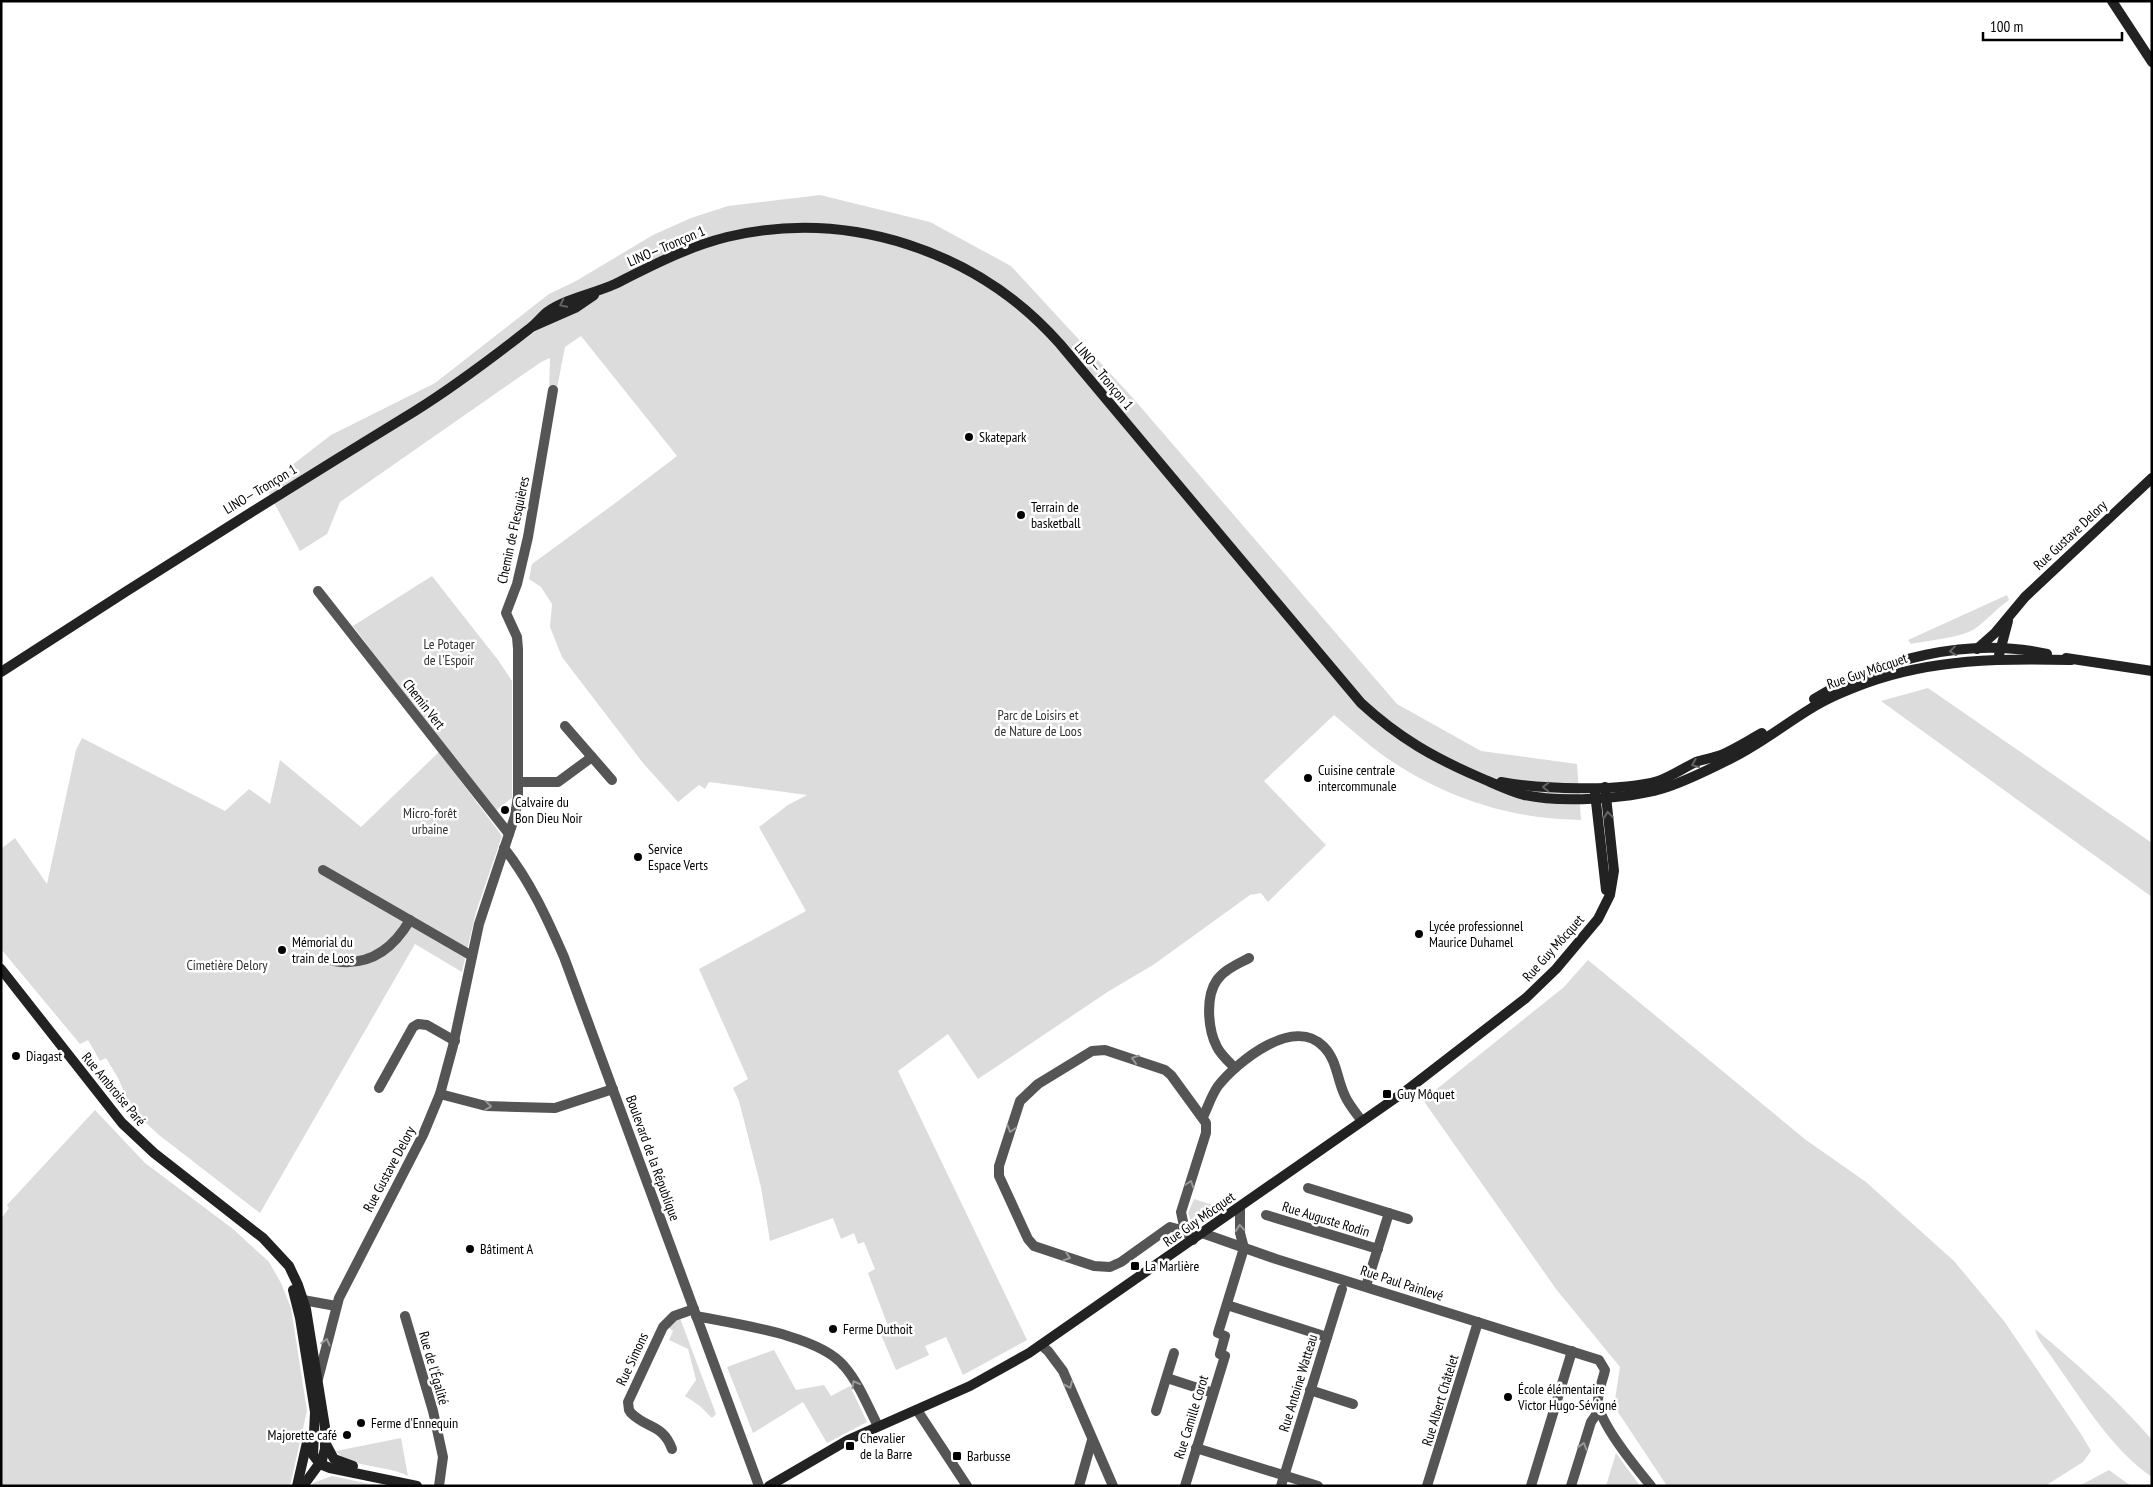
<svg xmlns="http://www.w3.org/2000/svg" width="2153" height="1487" font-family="'PT Sans Narrow',sans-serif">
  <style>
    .green { fill: #dcdcdc }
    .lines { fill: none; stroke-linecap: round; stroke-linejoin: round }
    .street { stroke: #555; stroke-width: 10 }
    .secondary { stroke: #222; stroke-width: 10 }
    .oneway { stroke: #646464 }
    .oneway2 { stroke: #999 }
    .poi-dot { fill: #000; stroke: #fff; stroke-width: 2 }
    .labels { text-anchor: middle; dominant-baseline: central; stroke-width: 5; stroke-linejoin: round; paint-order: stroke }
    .street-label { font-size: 14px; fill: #000; stroke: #fff }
    .poi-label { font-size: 14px; fill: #000; stroke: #fff; text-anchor: start }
    .park-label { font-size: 14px; fill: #333; stroke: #fff }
  </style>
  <rect width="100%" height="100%" fill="#fff"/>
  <g class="green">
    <path d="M 820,195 L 930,222 L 1011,266 L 1132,397 L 1397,704 L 1481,751 L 1577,764 L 1581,820 C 1567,819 1553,819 1539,817 C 1483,810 1427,787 1381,754 C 1365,742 1350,728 1334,715 L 1264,781 L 1326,845 L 1268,902 L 1261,893 L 1250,895 L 1153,965 L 1109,991 L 978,1079 L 948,1034 L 898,1071 L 1027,1340 L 963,1375 L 946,1337 L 925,1346 L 929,1355 L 896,1370 L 879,1330 L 888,1326 L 868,1273 L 875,1269 L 864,1242 L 858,1244 L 854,1233 L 841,1239 L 833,1218 L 770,1241 L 761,1187 L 739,1101 L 733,1088 L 748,1079 L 699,969 L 806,911 L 759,827 L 788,805 L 807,795 L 709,782 L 705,789 L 699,785 L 678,802 L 643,763 L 562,657 L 550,627 L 552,604 L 541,587 L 529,579 L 532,564 L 614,504 L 677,456 L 581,336 L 565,347 L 557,388 L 549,389 L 550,358 L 541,362 L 340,502 L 327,534 L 300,551 L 265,486 L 331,435 L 435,383 L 549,294 L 576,281 L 653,235 L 691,218 L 728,206 Z"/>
    <polygon points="432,576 498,660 512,681 512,798 494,812 353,626"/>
    <path d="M 2007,595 L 2009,600 C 1997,608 1988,619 1976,628 C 1962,638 1929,640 1911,644 L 1908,640 Z"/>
    <polygon points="1928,688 2152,843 2152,897 1881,701"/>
    <polygon points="82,738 225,811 249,789 270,804 280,760 361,827 439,752 502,836 476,912 462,972 415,944 260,1213 159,1135 132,1110 118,1078 106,1058 100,1061 88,1040 80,1044 1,949 1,849 15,838 47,884 76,750"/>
    <polygon points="1588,960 1806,1140 1866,1182 1954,1261 2004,1321 2081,1434 2091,1451 2083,1462 2045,1486 1667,1486 1614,1406 1620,1367 1556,1289 1423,1100 1564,987"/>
    <polygon points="95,1110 145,1163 233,1229 269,1262 281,1283 291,1308 307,1411 290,1486 1,1486 1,1219 9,1208 7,1205"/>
    <polygon points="1194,1199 1216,1206 1192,1223 1188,1213"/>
    <polygon points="680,1318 716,1414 712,1418 700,1406 685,1396 696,1380 688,1349 669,1340 673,1331 668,1327 673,1320"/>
    <path d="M 2035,1329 C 2076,1363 2117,1399 2152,1440 L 2152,1477 C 2113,1451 2082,1400 2055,1362 C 2049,1352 2037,1340 2035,1329 Z"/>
    <polygon points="774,1350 796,1390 824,1385 831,1396 850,1386 867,1422 827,1443 803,1402 753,1433 727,1367"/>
    <path d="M 401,1438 L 408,1476 C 388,1465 349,1468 336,1451 Z"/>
    <polygon points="1616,1453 1640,1486 1606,1486"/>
    <polygon points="2109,1470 2131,1486 2079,1486"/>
    <polygon points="332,1476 379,1486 311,1486 313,1483"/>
  </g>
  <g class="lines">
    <g class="street">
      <polyline points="318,591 509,834"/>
      <polyline points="565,726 612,780"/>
      <polyline points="518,782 558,782 592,757"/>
      <path d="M 504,848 C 530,881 547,918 564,957 L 759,1486"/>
      <polyline points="323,870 472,956"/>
      <path d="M 334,961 C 369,967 393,949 410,920"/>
      <path d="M 1235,1068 C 1229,1062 1221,1055 1217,1047 C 1208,1030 1205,997 1217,980 C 1225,969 1238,964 1249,958"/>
      <polyline points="379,1088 413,1027 418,1024 427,1025 455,1041"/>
      <polyline points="440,1094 486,1106 555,1108 613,1089"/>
      <path d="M 1203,1117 C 1208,1107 1211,1096 1218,1086 C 1237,1062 1294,1015 1324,1047 C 1337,1060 1337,1080 1345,1096 C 1349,1105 1356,1113 1362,1121"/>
      <polyline points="1308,1188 1408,1219"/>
      <polyline points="1240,1208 1240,1233 1244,1248"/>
      <polyline points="1266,1215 1378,1249"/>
      <polyline points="1185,1231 1170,1227 1121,1262 1110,1267 1094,1266 1034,1246 1028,1239 999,1176 999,1166 1020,1101 1038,1084 1092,1051 1105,1050 1165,1070 1171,1075 1206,1123 1206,1133 1181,1212 1185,1231 1193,1240"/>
      <path d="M 1202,1233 L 1276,1259 L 1599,1360 L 1605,1370 C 1603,1380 1598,1390 1598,1401 C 1598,1422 1637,1469 1651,1486"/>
      <polyline points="1366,1286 1389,1213"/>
      <polyline points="297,1302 303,1300 336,1306"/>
      <polyline points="1227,1305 1327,1337"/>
      <polyline points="405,1316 433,1411 443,1457 439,1486"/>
      <path d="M 696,1316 C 735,1324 819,1335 844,1366 C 859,1383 868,1407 878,1426"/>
      <polyline points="1041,1345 1048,1351 1063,1371 1113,1486"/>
      <polyline points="1167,1378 1213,1393"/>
      <polyline points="318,1379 339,1298 423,1135 440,1094 453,1046 479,924 515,816 518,796 518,649 517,637 506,613 517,584 528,537 553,390"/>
      <polyline points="1310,1390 1353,1404"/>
      <polyline points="917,1410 967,1486"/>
      <polyline points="1156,1411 1174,1353"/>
      <polyline points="1196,1448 1318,1486"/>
      <path d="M 672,1449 C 663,1424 647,1429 631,1413 L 629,1410 L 628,1402 L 663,1327 L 674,1316 L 694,1309"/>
      <polyline points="1079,1486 1092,1440"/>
      <polyline points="1185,1486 1225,1356 1220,1354 1225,1336 1218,1333 1244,1248"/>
      <polyline points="1281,1486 1342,1289"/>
      <polyline points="1427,1486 1478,1322"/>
      <polyline points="1531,1486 1572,1351"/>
      <polyline points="1571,1486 1591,1422 1600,1409"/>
    </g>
    <g class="secondary">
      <polyline points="2112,1 2152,62"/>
      <polyline points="534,326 575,308 594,295"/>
      <polyline points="1977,649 1995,633 2025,597 2152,478"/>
      <polyline points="1999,655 2008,621"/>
      <polyline points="2066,658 2152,671"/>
      <path d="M 1,672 C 138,583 276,496 415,411 C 455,386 492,358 529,329 C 536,324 541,317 547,312 C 567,298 593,294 615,284 C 651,266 687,247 727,237 C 849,208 978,251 1060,344 L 1361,703 C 1399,738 1434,758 1481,778 C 1495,784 1509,791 1524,795 C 1560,803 1626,799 1661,789 C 1685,782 1710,769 1732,758 C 1760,744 1784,725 1810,709 C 1827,698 1847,690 1866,683 C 1933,659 2001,658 2071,660"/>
      <path d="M 1814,699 C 1881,659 1968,636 2047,654"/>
      <path d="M 1501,782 C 1539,789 1620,792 1658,781 C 1671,777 1683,768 1696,762 C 1704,759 1713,758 1721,755 C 1735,749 1749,740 1762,733"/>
      <polyline points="1595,793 1606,890"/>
      <polyline points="1,969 122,1123 154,1153 263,1238 289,1266 298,1285 306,1309 325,1427 325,1449 322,1460 303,1486"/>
      <polyline points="293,1290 300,1318 315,1412 313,1455 320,1464 330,1468 417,1486"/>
      <polyline points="326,1444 334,1459 353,1466"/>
      <polyline points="297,1486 308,1438"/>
      <polyline points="769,1486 848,1440 970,1386 1029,1353 1407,1090 1526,998 1556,969 1598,919 1610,895 1614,871 1605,787"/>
    </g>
  </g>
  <defs><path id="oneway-chevron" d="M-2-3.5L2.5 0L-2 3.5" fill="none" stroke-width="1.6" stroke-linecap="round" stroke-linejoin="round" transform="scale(1.25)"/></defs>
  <g class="oneway">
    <use href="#oneway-chevron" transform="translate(563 304) rotate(154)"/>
    <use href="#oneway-chevron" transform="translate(1953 651) rotate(173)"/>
    <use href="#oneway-chevron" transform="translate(1695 764) rotate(157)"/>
    <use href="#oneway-chevron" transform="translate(1546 787) rotate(-179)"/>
    <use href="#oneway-chevron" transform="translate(1608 815) rotate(-96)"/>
  </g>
  <g class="oneway2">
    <use href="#oneway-chevron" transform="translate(1135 1059) rotate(-162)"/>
    <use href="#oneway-chevron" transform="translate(488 1106) rotate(7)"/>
    <use href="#oneway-chevron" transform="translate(1011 1129) rotate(108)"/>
    <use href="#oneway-chevron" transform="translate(1190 1184) rotate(-72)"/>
    <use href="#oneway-chevron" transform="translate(1240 1228) rotate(-95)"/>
    <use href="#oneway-chevron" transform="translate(1067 1257) rotate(18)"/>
    <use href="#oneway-chevron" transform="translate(326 1342) rotate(-76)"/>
    <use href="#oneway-chevron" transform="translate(855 1384) rotate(-119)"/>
    <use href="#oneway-chevron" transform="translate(1069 1385) rotate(66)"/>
    <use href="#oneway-chevron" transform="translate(1583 1446) rotate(-73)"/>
  </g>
  <g class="poi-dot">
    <circle cx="969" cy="437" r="5"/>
    <circle cx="1021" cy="515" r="5"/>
    <circle cx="1308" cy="778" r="5"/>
    <circle cx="505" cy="810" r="5"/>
    <circle cx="638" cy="857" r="5"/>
    <circle cx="1419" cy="934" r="5"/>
    <circle cx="282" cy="950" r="5"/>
    <circle cx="16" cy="1056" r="5"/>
    <rect x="1382" y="1089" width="10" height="10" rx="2.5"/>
    <circle cx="470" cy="1249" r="5"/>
    <rect x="1130" y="1261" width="10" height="10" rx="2.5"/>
    <circle cx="833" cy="1329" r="5"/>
    <circle cx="1508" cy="1397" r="5"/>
    <circle cx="361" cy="1423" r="5"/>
    <circle cx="347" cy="1435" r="5"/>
    <rect x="845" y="1441" width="10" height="10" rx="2.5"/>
    <rect x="952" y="1451" width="10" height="10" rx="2.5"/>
  </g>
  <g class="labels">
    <g class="street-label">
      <text transform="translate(666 246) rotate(-23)">LINO— Tronçon 1</text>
      <text transform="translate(1104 376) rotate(50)">LINO— Tronçon 1</text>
      <text transform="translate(260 489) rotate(-31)">LINO— Tronçon 1</text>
      <text transform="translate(513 530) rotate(-78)">Chemin de Flesquières</text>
      <text transform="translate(2070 535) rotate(-43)">Rue Gustave Delory</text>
      <text transform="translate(1867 671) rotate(-19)">Rue Guy Môcquet</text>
      <text transform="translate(424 704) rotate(52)">Chemin Vert</text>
      <text transform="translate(1553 948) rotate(-48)">Rue Guy Môcquet</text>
      <text transform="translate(114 1089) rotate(50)">Rue Ambroise Paré</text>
      <text transform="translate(653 1158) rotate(70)">Boulevard de la République</text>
      <text transform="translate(389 1169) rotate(-62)">Rue Gustave Delory</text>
      <text transform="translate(1199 1219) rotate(-35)">Rue Guy Môcquet</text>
      <text transform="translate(1326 1219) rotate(17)">Rue Auguste Rodin</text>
      <text transform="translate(1402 1283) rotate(18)">Rue Paul Painlevé</text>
      <text transform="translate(632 1359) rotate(-65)">Rue Simons</text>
      <text transform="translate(434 1368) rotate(74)">Rue de l'Égalité</text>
      <text transform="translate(1298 1383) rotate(-73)">Rue Antoine Watteau</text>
      <text transform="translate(1440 1400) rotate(-73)">Rue Albert Châtelet</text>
      <text transform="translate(1191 1417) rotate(-73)">Rue Camille Corot</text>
    </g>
    <g class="poi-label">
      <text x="979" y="437">Skatepark</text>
      <text x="1031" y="507">Terrain de<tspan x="1031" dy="16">basketball</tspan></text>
      <text x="1318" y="770">Cuisine centrale<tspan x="1318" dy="16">intercommunale</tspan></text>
      <text x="515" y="802">Calvaire du<tspan x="515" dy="16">Bon Dieu Noir</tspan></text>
      <text x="648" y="849">Service<tspan x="648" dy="16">Espace Verts</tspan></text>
      <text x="1429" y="926">Lycée professionnel<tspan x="1429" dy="16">Maurice Duhamel</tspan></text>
      <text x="292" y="942">Mémorial du<tspan x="292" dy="16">train de Loos</tspan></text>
      <text x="26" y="1056">Diagast</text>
      <text x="1397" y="1094">Guy Môquet</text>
      <text x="480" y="1249">Bâtiment A</text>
      <text x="1145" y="1266">La Marlière</text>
      <text x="843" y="1329">Ferme Duthoit</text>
      <text x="1518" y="1389">École élémentaire<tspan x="1518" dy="16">Victor Hugo-Sévigné</tspan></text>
      <text x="371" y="1423">Ferme d'Ennequin</text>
      <text x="337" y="1435" text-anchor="end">Majorette café</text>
      <text x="860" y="1438">Chevalier<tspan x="860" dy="16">de la Barre</tspan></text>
      <text x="967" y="1456">Barbusse</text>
    </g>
    <g class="park-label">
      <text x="449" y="644">Le Potager<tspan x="449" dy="16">de l'Espoir</tspan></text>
      <text x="1038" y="715">Parc de Loisirs et<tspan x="1038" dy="16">de Nature de Loos</tspan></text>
      <text x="430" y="813">Micro-forêt<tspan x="430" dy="16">urbaine</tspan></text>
      <text x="227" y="965">Cimetière Delory</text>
    </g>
  </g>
  <rect width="2153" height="1487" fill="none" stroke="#000000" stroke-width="5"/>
  <path d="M1983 32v8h139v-8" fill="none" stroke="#000000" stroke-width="2.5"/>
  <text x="1990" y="32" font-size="15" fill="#000000" stroke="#ffffff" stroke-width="4" paint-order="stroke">100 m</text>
</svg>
